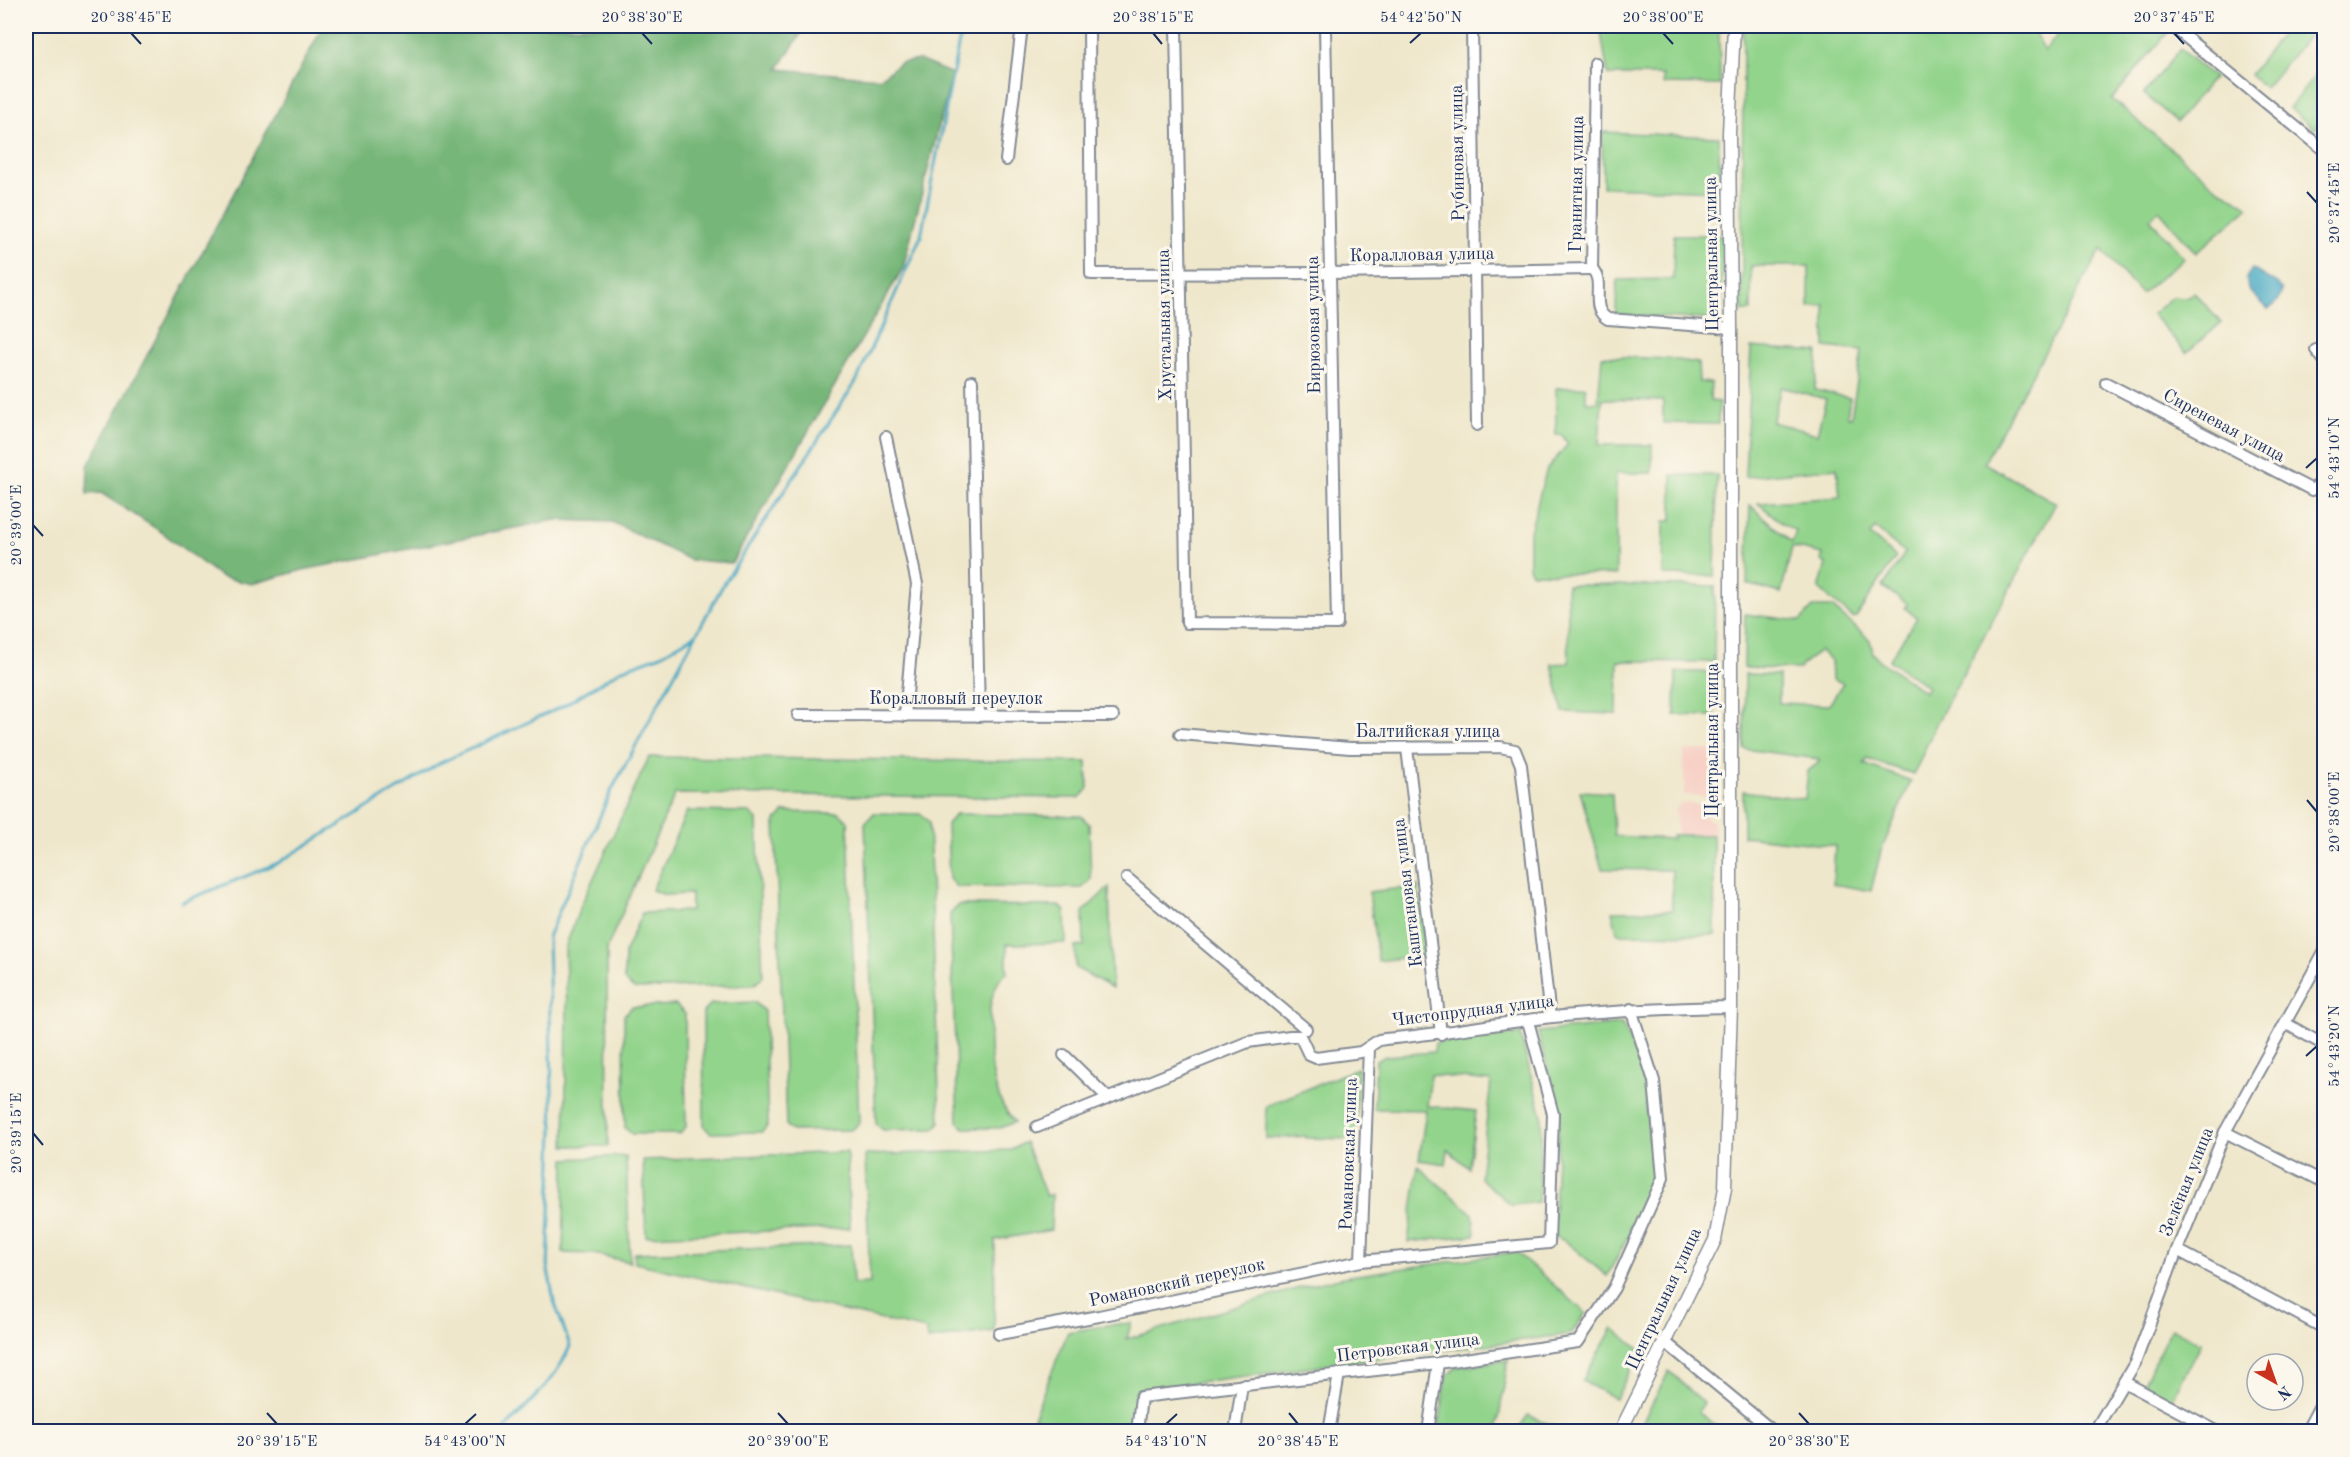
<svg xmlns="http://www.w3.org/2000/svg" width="2350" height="1457" font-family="'Old Standard TT',serif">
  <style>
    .built { fill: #f7d1c6 }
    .green { fill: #93d48c; stroke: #578275; stroke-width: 1.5; fill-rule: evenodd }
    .forest { fill: #76b678; stroke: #48726b; stroke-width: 1.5 }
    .water { fill: #42a7c2; stroke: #2e6b90; stroke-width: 1.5 }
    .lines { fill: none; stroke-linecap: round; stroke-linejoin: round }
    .stream { stroke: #42a7c2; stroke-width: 3 }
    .minor-casing { stroke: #858b94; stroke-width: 14 }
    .major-casing { stroke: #858b94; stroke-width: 15 }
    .minor { stroke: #fff; stroke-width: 10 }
    .major { stroke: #fff; stroke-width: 12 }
    .ticks { fill: none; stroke: #1b2f5e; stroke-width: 2 }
    .labels { text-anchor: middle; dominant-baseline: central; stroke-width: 6; stroke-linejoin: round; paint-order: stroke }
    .street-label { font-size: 18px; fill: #1b2f5e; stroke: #fbf7ec }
    .neatline { fill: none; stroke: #1b2f5e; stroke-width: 2 }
    .ticks-label { font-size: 15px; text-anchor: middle; fill: #1b2f5e }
  </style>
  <rect width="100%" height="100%" fill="#fbf7ec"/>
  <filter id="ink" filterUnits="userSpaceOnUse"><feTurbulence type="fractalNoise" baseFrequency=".0167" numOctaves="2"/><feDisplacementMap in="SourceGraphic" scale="12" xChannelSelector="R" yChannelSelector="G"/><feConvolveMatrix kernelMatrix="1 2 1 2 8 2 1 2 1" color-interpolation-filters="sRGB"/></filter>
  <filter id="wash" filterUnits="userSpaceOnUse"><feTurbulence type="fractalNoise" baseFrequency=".008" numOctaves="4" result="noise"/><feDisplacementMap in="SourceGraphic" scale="24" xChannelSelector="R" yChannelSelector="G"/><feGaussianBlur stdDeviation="1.35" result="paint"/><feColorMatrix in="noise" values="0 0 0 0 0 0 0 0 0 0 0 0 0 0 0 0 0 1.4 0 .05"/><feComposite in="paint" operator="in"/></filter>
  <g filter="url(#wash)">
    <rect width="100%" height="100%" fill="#efe7cb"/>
    <g class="built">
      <polygon points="1684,750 1714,750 1714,797 1684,795"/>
      <polygon points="1681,803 1703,805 1706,809 1706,819 1714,821 1714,835 1678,835 1675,810"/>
    </g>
    <g class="green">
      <polygon points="1629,26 1719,26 1720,85 1663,84 1663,75 1608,75 1600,27"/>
      <path d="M 1743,26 L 2031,26 L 2045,51 L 2064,26 L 2161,26 L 2168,32 L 2112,99 L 2216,187 L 2249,207 L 2196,253 L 2159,210 L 2150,219 L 2184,258 L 2141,294 L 2101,249 L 1984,463 L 2056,503 L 1936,724 L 1914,774 L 1867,759 L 1864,764 L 1911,781 L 1881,851 L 1871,891 L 1833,884 L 1835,846 L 1743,836 L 1743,791 L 1805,799 L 1808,771 L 1818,763 L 1819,759 L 1744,749 L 1745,674 L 1779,675 L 1779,703 L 1829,705 L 1843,683 L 1832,679 L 1831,660 L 1820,651 C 1813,658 1804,660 1800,669 L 1744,668 L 1745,614 L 1800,621 L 1813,607 L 1832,607 L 1870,640 L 1873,653 L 1880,661 L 1925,692 L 1928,687 L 1889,660 L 1917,618 L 1905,608 L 1907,604 L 1883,587 L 1905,553 L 1875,528 L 1870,535 L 1896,557 L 1856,617 L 1853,618 L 1819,589 L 1826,564 L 1821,560 L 1823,554 L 1792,547 L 1781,593 L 1747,584 L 1750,505 L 1792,543 L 1796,531 L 1783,524 L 1758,503 L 1840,497 L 1837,468 L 1745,477 L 1751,347 L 1818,352 L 1815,390 L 1850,398 L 1847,416 L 1851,417 L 1862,351 L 1825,347 L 1825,305 L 1809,307 L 1809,266 L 1751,266 L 1751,311 L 1742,311 ZM 1781,387 L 1826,399 L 1817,434 L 1772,422 Z"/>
      <polygon points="2286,26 2317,26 2265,88 2250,75 2287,27"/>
      <polygon points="2180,49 2214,77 2177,122 2144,94"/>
      <polygon points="2319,67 2324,69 2324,117 2315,129 2289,108 2318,72 2317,70"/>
      <polygon points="1602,132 1719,137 1720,191 1603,187"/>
      <polygon points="1674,235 1723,235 1721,320 1616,315 1617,280 1673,279"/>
      <polygon points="2194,292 2221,323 2186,353 2152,314 2172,297 2186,298"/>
      <polygon points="1602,356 1670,359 1698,363 1699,382 1711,383 1710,401 1719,402 1718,424 1663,423 1663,401 1602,399 1599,445 1652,445 1652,473 1616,473 1616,575 1532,573 1529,567 1529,536 1543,482 1547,469 1568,444 1562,435 1556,435 1556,388 1586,387 1586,402 1598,402"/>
      <polygon points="1672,475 1717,475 1715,576 1663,575 1664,521 1672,521"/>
      <polygon points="1567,585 1715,586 1714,662 1618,661 1617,714 1563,712 1552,664 1569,663"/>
      <polygon points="1676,672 1714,672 1714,716 1675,715"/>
      <polygon points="649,757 1087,762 1088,789 1079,798 675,794 607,948 608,1146 565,1146 567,1013 565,948 579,910"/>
      <polygon points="1580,791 1612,793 1614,836 1672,839 1672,835 1713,835 1715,935 1621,934 1617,932 1612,911 1672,910 1672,870 1602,869"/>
      <polygon points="687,811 749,812 757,820 763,976 754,985 634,989 624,980 625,952 642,913 691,911 691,894 665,895 652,890"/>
      <polygon points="784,812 839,813 848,821 859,1123 852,1130 792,1131 786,1125 775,822"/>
      <polygon points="874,813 921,814 929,822 940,1122 934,1129 883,1130 876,1124 865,823"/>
      <polygon points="956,814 1081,816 1089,824 1091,880 1082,888 957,887 949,879 947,824"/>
      <polygon points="1418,886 1426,955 1378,961 1369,892"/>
      <polygon points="1109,887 1112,988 1076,968 1075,947 1084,946 1083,912"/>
      <path d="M 959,905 L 1060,906 L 1065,911 L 1066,943 L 1007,944 L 1007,973 C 997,978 991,997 990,1008 C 989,1043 988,1096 1015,1122 L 1000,1128 L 964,1128 L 958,1122 L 950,914 Z"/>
      <polygon points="755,1002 764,1011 768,1125 762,1132 710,1133 704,1126 703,1012 711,1004"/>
      <polygon points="676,1005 685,1014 686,1127 680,1134 632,1134 625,1128 624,1015 632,1007"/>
      <polygon points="1622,1024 1636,1056 1645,1088 1652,1175 1642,1211 1607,1276 1565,1241 1553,1236 1559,1115 1538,1032"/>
      <polygon points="1520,1034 1542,1116 1538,1202 1514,1205 1511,1205 1480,1178 1491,1081 1431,1075 1427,1106 1476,1111 1469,1168 1448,1150 1446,1164 1419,1160 1426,1110 1374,1109 1376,1061 1386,1056 1434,1052 1435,1043"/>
      <polygon points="1358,1068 1356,1139 1306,1138 1306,1136 1266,1139 1266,1106"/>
      <polygon points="1025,1142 1046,1196 1052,1194 1051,1230 995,1240 994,1331 928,1340 926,1330 635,1263 634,1253 851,1245 853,1284 870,1283 865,1155 1011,1150"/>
      <polygon points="847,1152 850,1228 646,1236 643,1160"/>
      <polygon points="626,1156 630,1262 594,1254 563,1253 565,1159"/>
      <polygon points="1418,1166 1473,1214 1475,1235 1408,1242"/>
      <polygon points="1516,1252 1586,1313 1571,1334 1137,1390 1131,1431 1104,1431 1033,1418 1068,1332 1109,1325 1131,1323 1127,1339 1306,1286 1344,1277"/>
      <polygon points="1613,1328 1640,1350 1616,1399 1582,1381"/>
      <polygon points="2171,1328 2201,1343 2170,1402 2146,1390 2144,1383"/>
      <polygon points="1508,1360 1497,1431 1438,1431 1447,1376 1456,1367"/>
      <polygon points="1669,1371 1703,1403 1699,1412 1722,1431 1638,1431"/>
      <polygon points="1528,1415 1564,1431 1517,1431"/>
    </g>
    <polygon class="forest" points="323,26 806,26 778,69 880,78 900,63 919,60 952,74 903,268 732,563 690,560 612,522 555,520 303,570 252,584 221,577 160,531 101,493 87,494 88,466"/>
    <path class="water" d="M 2252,269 L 2277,284 L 2282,290 C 2281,299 2277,305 2268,309 L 2248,289 L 2246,278 Z"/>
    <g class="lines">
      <g class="stream">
        <polyline points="182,902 278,863 440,763 561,707 623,669 661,655 695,635"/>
        <path d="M 502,1432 C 526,1405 557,1380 570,1346 L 554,1301 L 548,1270 L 553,1131 L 548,937 L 610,793 L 723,585 L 857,380 L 921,236 L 962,26"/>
      </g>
    </g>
  </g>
  <g filter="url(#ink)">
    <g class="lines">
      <g class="minor-casing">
        <g id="minor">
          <polyline points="1089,26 1091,274 1329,273 1592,269"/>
          <polyline points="1176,26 1187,623 1337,624 1325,26"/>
          <polyline points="1472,26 1477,425"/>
          <polyline points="2172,26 2324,150"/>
          <path d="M 1595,63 L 1592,269 C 1606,282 1588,308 1608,319 L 1731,328"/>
          <polyline points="1006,160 1022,26"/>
          <polyline points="2316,350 2324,360"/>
          <polyline points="972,381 979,716"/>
          <polyline points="2106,383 2312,490 2324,480"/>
          <polyline points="886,437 917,584 905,716"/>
          <polyline points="798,715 1113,716"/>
          <polyline points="1180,734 1350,748 1500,747 1515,750 1521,765 1550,1017"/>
          <polyline points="1407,748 1441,1034"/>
          <polyline points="1127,878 1306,1029"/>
          <polyline points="2285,1023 2324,1045"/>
          <polyline points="1064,1055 1108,1098"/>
          <path d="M 1037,1127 L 1248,1042 L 1290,1036 L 1300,1036 L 1309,1055 L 1316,1058 L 1361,1052 L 1379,1040 L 1385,1039 C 1442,1034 1497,1023 1553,1017 C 1612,1011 1671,1008 1731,1007"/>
          <polyline points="2225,1132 2324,1182"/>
          <polyline points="2177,1250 2324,1328"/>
          <polyline points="1361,1261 1369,1048"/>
          <polyline points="999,1334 1099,1316 1361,1261 1549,1243 1553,1114 1528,1021"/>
          <polyline points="1665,1342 1774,1432"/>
          <polyline points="2124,1382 2218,1432"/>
          <polyline points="1137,1432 1141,1397 1438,1363 1578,1342 1614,1288 1663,1178 1654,1081 1631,1009"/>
          <polyline points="1235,1432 1242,1385"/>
          <polyline points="1329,1432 1339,1374"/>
          <polyline points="1428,1432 1438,1363"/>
          <polyline points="2094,1432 2135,1363 2177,1250 2225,1132 2324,952"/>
          <polyline points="2306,1432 2324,1398"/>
        </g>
      </g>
      <g class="major-casing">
        <polyline id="major" points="1620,1432 1715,1240 1725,1188 1731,1007 1731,328 1729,133 1734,26"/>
      </g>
      <use href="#minor" class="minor"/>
      <use href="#major" class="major"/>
    </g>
  </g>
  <path class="ticks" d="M 131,33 L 141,44M 642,33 L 652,44M 1153,33 L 1162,44M 1663,33 L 1673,44M 2174,33 L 2184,44M 1410,43 L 1421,33M 2307,192 L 2317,203M 2306,468 L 2317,458M 33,525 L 43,536M 2307,800 L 2317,812M 2306,1056 L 2317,1046M 33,1133 L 43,1145M 267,1413 L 277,1424M 778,1413 L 788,1424M 1289,1413 L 1298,1424M 1799,1413 L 1809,1424M 465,1424 L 476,1414M 1166,1424 L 1177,1414"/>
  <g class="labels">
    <g class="street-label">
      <text transform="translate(1458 153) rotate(-91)">Рубиновая улица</text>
      <text transform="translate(1577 184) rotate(-89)">Гранитная улица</text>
      <text transform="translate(1712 254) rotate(-91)">Центральная улица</text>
      <text transform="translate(1422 255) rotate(-1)">Коралловая улица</text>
      <text transform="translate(1165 325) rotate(-91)">Хрустальная улица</text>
      <text transform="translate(1314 325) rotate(-91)">Бирюзовая улица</text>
      <text transform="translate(2224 426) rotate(28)">Сиреневая улица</text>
      <text x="956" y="699">Коралловый переулок</text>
      <text x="1428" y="732">Балтийская улица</text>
      <text transform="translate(1713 740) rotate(-90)">Центральная улица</text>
      <text transform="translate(1408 893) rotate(-97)">Каштановая улица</text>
      <text transform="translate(1473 1011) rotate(-7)">Чистопрудная улица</text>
      <text transform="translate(1349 1154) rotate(-88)">Романовская улица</text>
      <text transform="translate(2187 1182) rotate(-68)">Зелёная улица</text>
      <text transform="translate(1177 1283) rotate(-12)">Романовский переулок</text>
      <text transform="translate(1664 1299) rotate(-65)">Центральная улица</text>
      <text transform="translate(1408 1348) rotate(-7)">Петровская улица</text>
    </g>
  </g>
  <rect width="2350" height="1457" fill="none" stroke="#fbf7ec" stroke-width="66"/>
  <g transform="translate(2275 1382) rotate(140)"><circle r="28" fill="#fbf7ec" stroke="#a1a7b3" stroke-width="1.5"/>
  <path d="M0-4.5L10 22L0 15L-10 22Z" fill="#c8321e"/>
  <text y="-9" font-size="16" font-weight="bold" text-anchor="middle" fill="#1b2f5e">N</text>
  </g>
  <rect x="33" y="33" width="2284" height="1391" class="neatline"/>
  <g class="ticks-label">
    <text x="131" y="22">20°38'45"E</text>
    <text x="642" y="22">20°38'30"E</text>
    <text x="1153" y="22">20°38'15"E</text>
    <text x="1421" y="22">54°42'50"N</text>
    <text x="1663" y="22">20°38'00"E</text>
    <text x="2174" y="22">20°37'45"E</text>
    <text transform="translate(2334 203) rotate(-90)" y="5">20°37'45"E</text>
    <text transform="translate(2334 458) rotate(-90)" y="5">54°43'10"N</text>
    <text transform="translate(16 525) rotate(-90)" y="5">20°39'00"E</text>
    <text transform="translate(2334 812) rotate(-90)" y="5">20°38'00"E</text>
    <text transform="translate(2334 1046) rotate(-90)" y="5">54°43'20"N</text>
    <text transform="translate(16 1133) rotate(-90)" y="5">20°39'15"E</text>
    <text x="277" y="1446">20°39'15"E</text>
    <text x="465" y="1446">54°43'00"N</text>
    <text x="788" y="1446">20°39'00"E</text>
    <text x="1166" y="1446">54°43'10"N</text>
    <text x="1298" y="1446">20°38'45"E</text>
    <text x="1809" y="1446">20°38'30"E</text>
  </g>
</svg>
